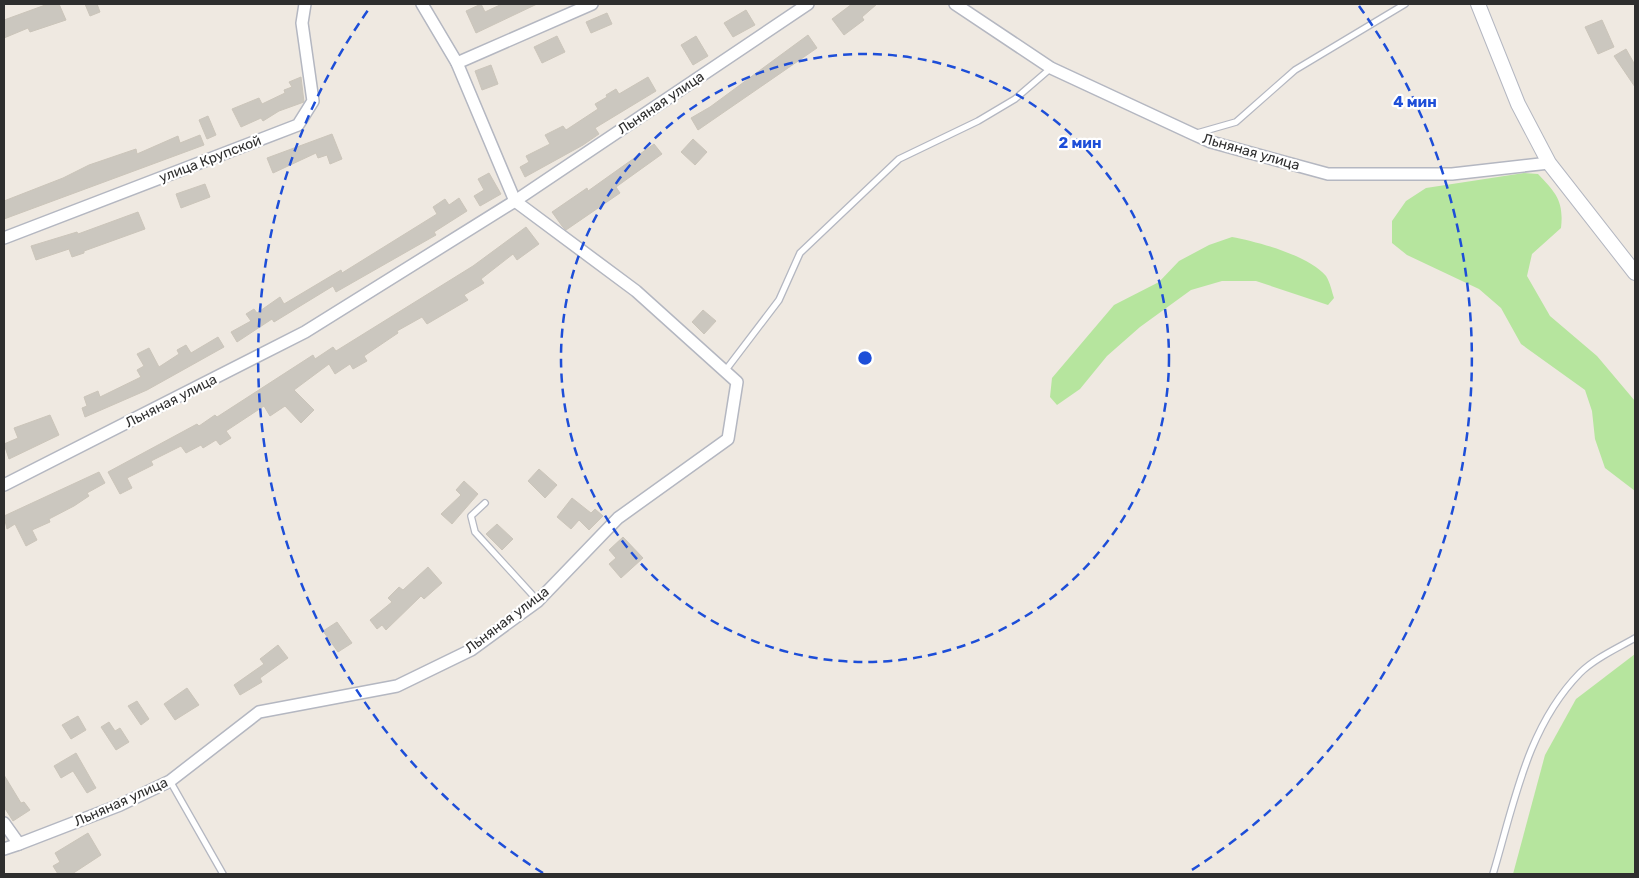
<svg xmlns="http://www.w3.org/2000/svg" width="1639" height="878" font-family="Rubik,sans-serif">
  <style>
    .green { fill: #b6e59e }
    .building { fill: #cbc7bf; stroke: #cbc5ba }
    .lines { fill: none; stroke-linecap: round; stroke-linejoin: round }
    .service-casing { stroke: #b4b7c1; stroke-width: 8 }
    .minor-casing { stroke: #b4b7c1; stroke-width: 14 }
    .tertiary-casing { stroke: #b4b7c1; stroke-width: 16 }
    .service { stroke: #fff; stroke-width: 5.5 }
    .minor { stroke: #fff; stroke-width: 11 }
    .tertiary { stroke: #fff; stroke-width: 14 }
    .ring { fill: none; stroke: #1d4ed8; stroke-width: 2.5; stroke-dasharray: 9 6 }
    .labels { text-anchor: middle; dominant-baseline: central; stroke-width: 4.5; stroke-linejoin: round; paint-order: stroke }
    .street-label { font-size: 14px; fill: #2e2e2e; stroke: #fff }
    .centre { fill: #1d4ed8; stroke: #fff; stroke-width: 2.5 }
    .ring-label { font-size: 15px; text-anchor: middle; font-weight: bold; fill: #1d4ed8; stroke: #fff; stroke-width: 4.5; stroke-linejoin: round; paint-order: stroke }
  </style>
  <rect width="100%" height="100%" fill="#efe9e1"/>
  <g class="green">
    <path d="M 1524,173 L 1538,174 C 1556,193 1564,201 1561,228 L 1532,254 L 1527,276 L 1550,316 L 1597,356 L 1635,401 L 1635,491 L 1605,468 L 1595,439 L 1592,411 L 1585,390 L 1521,344 L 1501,308 L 1479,289 L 1407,255 L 1392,243 L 1392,221 L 1406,201 L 1426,188 Z"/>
    <path d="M 1232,237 C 1258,242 1308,255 1326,276 C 1330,282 1332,292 1334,298 L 1328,305 L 1256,281 L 1222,281 L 1191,290 L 1140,327 L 1107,356 L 1080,389 L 1057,405 L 1050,397 L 1052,378 L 1114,305 L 1159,282 L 1179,261 L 1209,245 Z"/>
    <polygon points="1635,654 1635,874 1513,874 1545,755 1576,699"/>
  </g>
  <g class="building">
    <polygon points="48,4 59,4 66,20 30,32 28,28 4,38 4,20"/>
    <polygon points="85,4 97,4 100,12 90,16"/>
    <polygon points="481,4 485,12 502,4 537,4 476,33 466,11"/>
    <polygon points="852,4 877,4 862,17 864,20 844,35 832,19"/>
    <polygon points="746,10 755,25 733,37 724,23"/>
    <polygon points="607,13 612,24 591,33 586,22"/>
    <polygon points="1602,20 1614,47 1598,54 1585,27"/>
    <polygon points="808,35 817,48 698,130 691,118 710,107"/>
    <polygon points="557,36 565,52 542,63 534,47"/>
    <polygon points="696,36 708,56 693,65 681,45"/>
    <polygon points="1626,49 1635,65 1635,87 1614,56"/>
    <polygon points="491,65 498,84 482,90 475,71"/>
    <polygon points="301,77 304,102 279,111 263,121 261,118 241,127 232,109 259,98 262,104 285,93 284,90 292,87 289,82"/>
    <polygon points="648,77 656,91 595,128 599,134 583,145 525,177 520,167 529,162 526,156 550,144 545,135 563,126 566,130 598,109 595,104 607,97 606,95 616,89 619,94"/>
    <polygon points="208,116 216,135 207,139 199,120"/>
    <polygon points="332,134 342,159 330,164 327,155 318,158 316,153 273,173 267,158"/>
    <polygon points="200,135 204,145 196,148 4,219 4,201 63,178 89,165 136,149 137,154 178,136 180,143"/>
    <polygon points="693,139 707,152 695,165 681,152"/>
    <polygon points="654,144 662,154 616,187 620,193 566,230 562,226 552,212 587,188 588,191"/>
    <polygon points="489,173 501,194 480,206 474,196 484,190 478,179"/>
    <polygon points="205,184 210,197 181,208 176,194"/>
    <polygon points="459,198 467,211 434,232 436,235 336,292 333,286 274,322 272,319 237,342 231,332 251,321 246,314 254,309 257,313 280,297 284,304 341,270 342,273 437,214 433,207 445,199 449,205"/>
    <polygon points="138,212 145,229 84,251 84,253 72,257 69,249 36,260 31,246 77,232 78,234"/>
    <polygon points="526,227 539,244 517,260 513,254 481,279 484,283 464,295 468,300 427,324 422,317 397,331 398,333 364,356 367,361 353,369 350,364 335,374 329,364 294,390 314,410 301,423 285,406 270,416 264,406 226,431 231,438 220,445 216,440 203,448 201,445 186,453 181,446 151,461 153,465 127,478 132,488 120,494 108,472 197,424 199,426 215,415 217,417 313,355 315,359 333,347 336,351 473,266"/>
    <polygon points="703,310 716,321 704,334 692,322"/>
    <polygon points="218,337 224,347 147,390 85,417 82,408 87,406 84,397 98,391 100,397 141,377 137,370 144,366 137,354 149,348 159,367 179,354 177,350 186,345 191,353"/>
    <polygon points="50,415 59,435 9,459 4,444 18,438 14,428"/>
    <polygon points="539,469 557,485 545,498 528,481"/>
    <polygon points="99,472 105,483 87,493 89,496 74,506 49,519 50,522 32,530 37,540 26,546 15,524 7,529 4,516"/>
    <polygon points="464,481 478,494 452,524 441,514 461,495 456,490"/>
    <polygon points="572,498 591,513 595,509 603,516 589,530 579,520 571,529 557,517"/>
    <polygon points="497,524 513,539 502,550 486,534"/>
    <polygon points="623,537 643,558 621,578 609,564 616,558 609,550"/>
    <polygon points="428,567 442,583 424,599 421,596 386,630 382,625 377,629 370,620 392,602 388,598 399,587 403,590"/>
    <polygon points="337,622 352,643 338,652 323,631"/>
    <polygon points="278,645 288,658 260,678 262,682 240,695 234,685 264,664 260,659"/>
    <polygon points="187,688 199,705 175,720 164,704"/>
    <polygon points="137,701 149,719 141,725 128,706"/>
    <polygon points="78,716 86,730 71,739 62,725"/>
    <polygon points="109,722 115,731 120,728 129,742 116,750 101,727"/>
    <polygon points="76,753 96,788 87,793 73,771 61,778 54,766"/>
    <polygon points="4,775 21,803 24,802 30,810 13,821 4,807"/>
    <polygon points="88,833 101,855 72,874 58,874 53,866 60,862 55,853"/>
  </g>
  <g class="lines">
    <g class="service-casing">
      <g id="service">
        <polyline points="1194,134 1236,122 1295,70 1405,4"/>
        <polyline points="725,371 779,300 800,253 899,159 978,121 1015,99 1051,68"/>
        <polyline points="485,503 471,516 475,532 538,601"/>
        <polyline points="170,781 223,874"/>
        <path d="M 1493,874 C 1514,804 1527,727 1580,673 C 1595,658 1618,648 1635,638"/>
      </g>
    </g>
    <g class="minor-casing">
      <g id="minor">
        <polyline points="955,4 1051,68 1193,134 1211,142 1328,174 1452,174 1549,163"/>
        <polyline points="457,63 592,4"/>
        <polyline points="4,238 298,125 313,101 302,23 305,4"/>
        <polyline points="4,485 305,332 515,201 808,4"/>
        <polyline points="4,823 19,844 120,805 170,781 259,712 397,686 471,650 538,601 618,518 728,439 737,382 636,291 515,201 457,63 422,4"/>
        <polyline points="4,849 19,844"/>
      </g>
    </g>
    <g class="tertiary-casing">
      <polyline id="tertiary" points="1478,4 1518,104 1549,163 1635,273"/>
    </g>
    <use href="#service" class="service"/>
    <use href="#minor" class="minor"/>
    <use href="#tertiary" class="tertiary"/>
  </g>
  <g class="ring">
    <circle cx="865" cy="358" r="304"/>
    <path d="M543 873A607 607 0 0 1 371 6M1359 6A607 607 0 0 1 1187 873"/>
  </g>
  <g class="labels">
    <g class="street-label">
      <text transform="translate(661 103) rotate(-34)">Льняная улица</text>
      <text transform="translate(1251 152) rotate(16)">Льняная улица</text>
      <text transform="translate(210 159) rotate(-21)">улица Крупской</text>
      <text transform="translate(171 401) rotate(-27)">Льняная улица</text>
      <text transform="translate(507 620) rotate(-37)">Льняная улица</text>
      <text transform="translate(121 802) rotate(-24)">Льняная улица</text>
    </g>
  </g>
  <circle cx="865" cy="358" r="8" class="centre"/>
  <g class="ring-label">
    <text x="1415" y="107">4 мин</text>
    <text x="1080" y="148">2 мин</text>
  </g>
  <rect width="1639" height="878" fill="none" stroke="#2e2e2e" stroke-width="10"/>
</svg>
